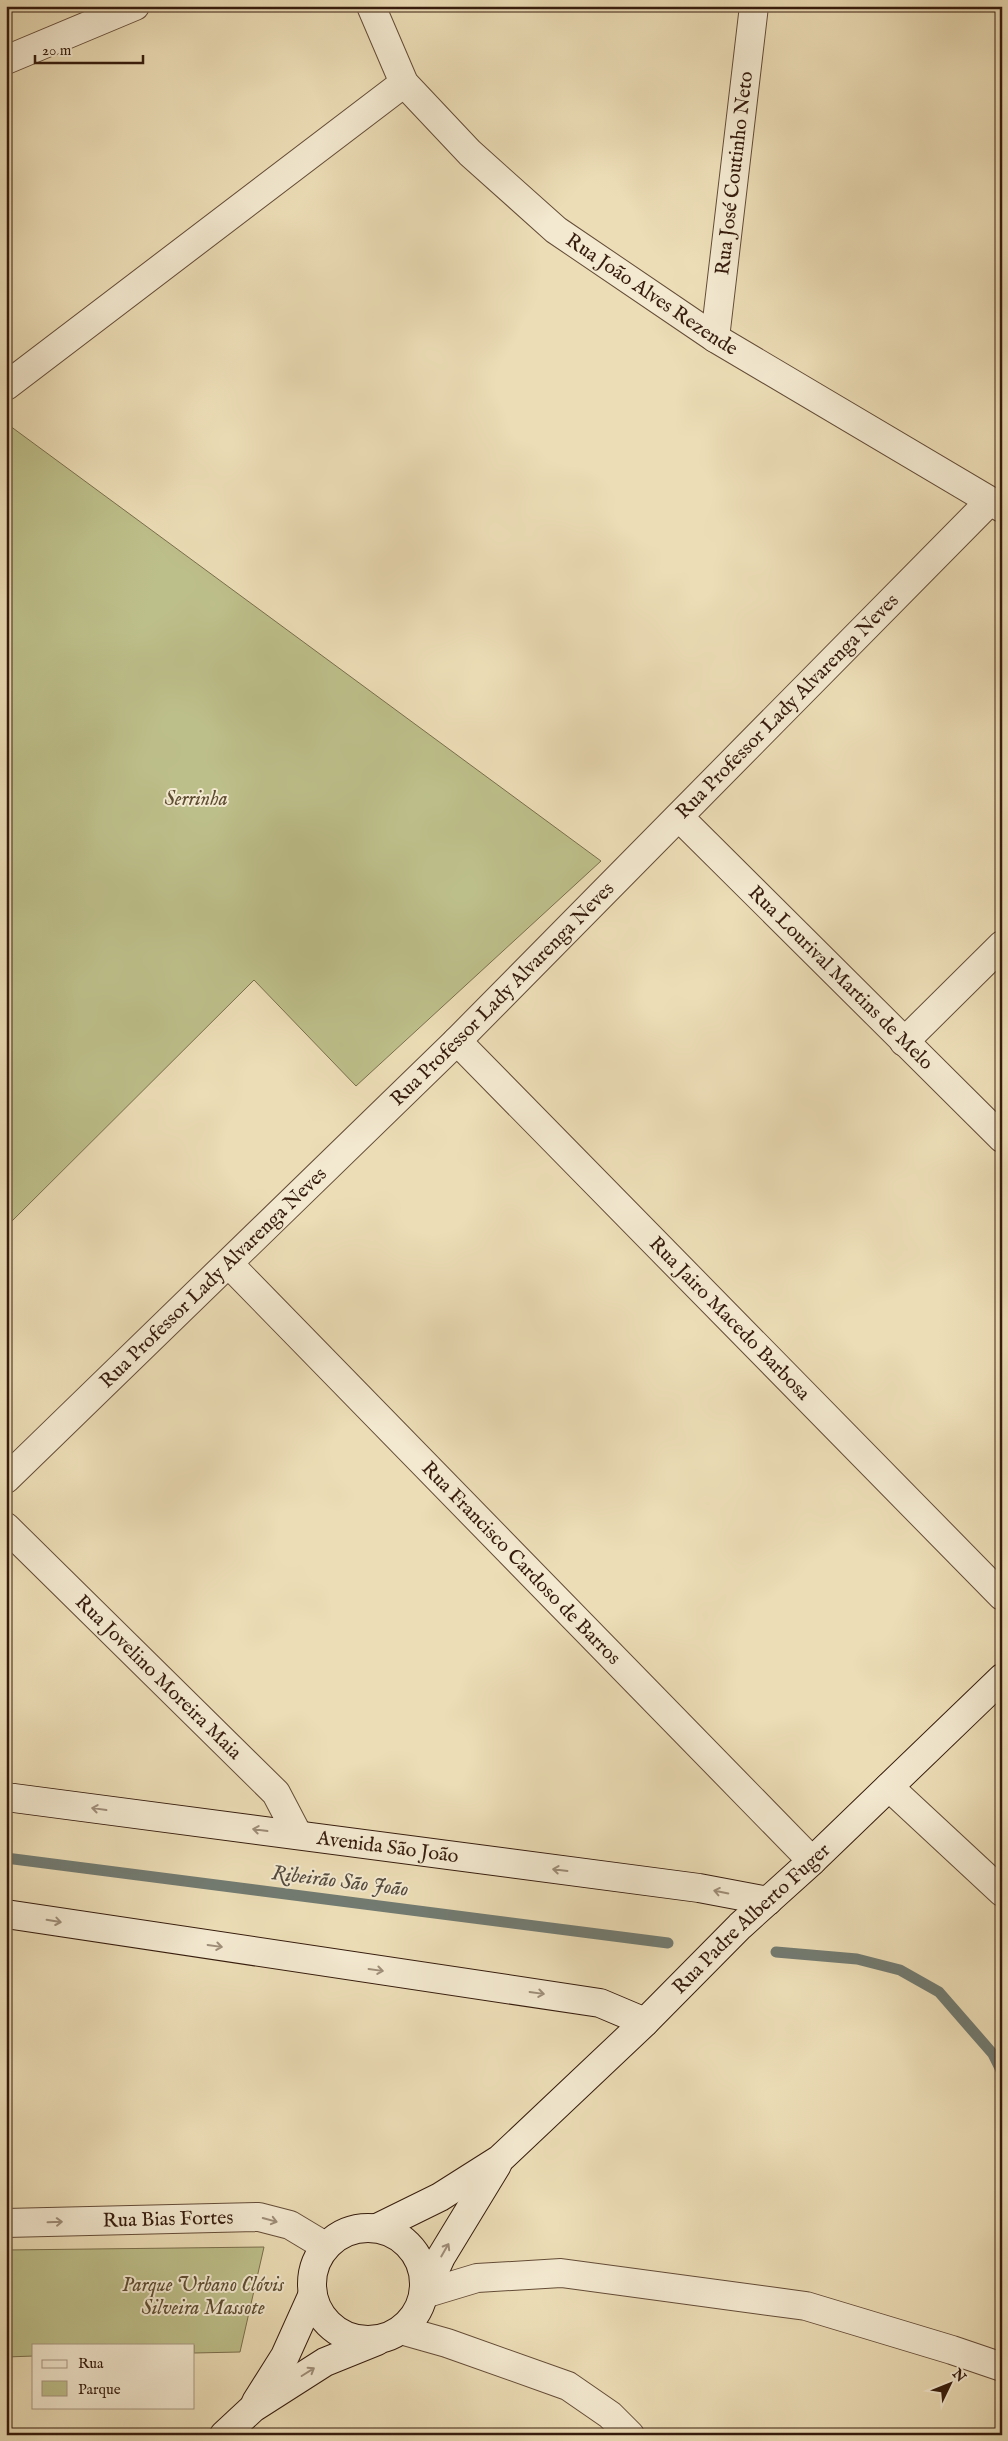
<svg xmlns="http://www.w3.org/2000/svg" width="1008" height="2441" font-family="'IM FELL English',serif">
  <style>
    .green { fill: #bdbf8a; stroke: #7a6e4c }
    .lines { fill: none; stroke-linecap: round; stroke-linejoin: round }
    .stream { stroke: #727b72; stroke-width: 11 }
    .street-casing { stroke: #644c37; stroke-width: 30 }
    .secondary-casing { stroke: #361c0d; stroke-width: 30 }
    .street { stroke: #f3e9d0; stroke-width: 28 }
    .secondary { stroke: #f3e9d0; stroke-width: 28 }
    .oneway { stroke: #9e8d78 }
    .labels { text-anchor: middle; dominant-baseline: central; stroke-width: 4; stroke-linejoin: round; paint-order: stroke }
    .street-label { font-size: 20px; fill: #361c0d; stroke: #f3e9d0 }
    .park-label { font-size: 20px; font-style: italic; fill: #5e4d32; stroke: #f3e9d0 }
    .water-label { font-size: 21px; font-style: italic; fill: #544b3f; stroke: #f3e9d0 }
  </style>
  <rect width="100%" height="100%" fill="#ecddb6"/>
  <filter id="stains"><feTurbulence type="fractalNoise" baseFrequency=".004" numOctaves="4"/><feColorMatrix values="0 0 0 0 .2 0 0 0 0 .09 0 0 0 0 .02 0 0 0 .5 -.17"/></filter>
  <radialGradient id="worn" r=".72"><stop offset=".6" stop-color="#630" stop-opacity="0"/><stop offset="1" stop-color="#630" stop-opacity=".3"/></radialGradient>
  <g class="green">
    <polygon points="6,423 601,861 356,1086 254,980 6,1227"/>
    <polygon points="264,2247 240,2352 194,2353 194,2345 34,2345 34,2356 6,2357 6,2250"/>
  </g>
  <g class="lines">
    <g class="stream">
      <polyline points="6,1858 668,1943"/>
      <polyline points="776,1952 857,1959 900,1970 939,1992 993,2054 1002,2072"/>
    </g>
    <g class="street-casing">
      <g id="street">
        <path id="s1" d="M 371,6 L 404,83 L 470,153 L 556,230 L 715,338 L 1002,508"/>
        <polyline points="6,60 135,6"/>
        <path id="s2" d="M 715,338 L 754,6"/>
        <polyline points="6,386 404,83"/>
        <path id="s3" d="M 679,817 L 1002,1138"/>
        <path id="s4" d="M 457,1041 L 1002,1596"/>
        <polyline points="904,1042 1002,945"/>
        <path id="s5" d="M 229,1264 L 812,1861"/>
        <path id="s6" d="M 6,1479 L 457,1041 L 989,502"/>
        <path id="s7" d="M 6,1527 L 276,1793 L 298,1835"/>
        <polyline points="889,1787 1002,1892"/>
        <path id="s8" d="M 6,2223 L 259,2217 L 290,2225 L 325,2246"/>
        <polyline points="424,2294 477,2278 561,2273 806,2306 952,2350 1002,2367"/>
        <polyline points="401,2330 447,2343 568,2386 610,2415 630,2435"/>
      </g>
    </g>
    <g class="secondary-casing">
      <g id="secondary">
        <path id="s9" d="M 6,1797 L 699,1888 L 768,1901"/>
        <polyline points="6,1914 600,2003 645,2022"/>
        <circle cx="368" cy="2284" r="56"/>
        <path id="s10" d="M 377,2228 L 440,2197 L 500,2159 L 645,2022 L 740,1926 L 812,1861 L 1002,1678"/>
        <polyline points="424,2294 441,2257 497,2165"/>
        <polyline points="256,2402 285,2356 312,2296"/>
        <polyline points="224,2435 253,2408 325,2362 377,2341"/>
      </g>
    </g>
    <use href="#street" class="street"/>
    <use href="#secondary" class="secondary"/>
  </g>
  <defs><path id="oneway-shaft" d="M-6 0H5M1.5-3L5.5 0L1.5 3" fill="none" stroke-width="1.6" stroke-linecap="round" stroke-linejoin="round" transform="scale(1.25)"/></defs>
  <g class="oneway">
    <use href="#oneway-shaft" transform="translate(99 1809) rotate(-172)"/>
    <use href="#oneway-shaft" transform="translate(260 1830) rotate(-172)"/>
    <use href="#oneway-shaft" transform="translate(560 1870) rotate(-173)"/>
    <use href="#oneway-shaft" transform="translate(721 1892) rotate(-169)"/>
    <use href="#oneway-shaft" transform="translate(54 1921) rotate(9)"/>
    <use href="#oneway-shaft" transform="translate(215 1946) rotate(8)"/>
    <use href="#oneway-shaft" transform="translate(376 1970) rotate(8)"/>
    <use href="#oneway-shaft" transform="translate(537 1993) rotate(8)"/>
    <use href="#oneway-shaft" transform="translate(270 2220) rotate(15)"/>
    <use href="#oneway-shaft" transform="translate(55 2222) rotate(-2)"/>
    <use href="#oneway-shaft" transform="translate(445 2250) rotate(-60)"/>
    <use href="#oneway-shaft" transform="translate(308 2372) rotate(-32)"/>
  </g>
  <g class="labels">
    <g class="street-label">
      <text stroke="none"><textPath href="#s2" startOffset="166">Rua José Coutinho Neto</textPath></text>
      <text stroke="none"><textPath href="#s1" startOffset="411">Rua João Alves Rezende</textPath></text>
      <text stroke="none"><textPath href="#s6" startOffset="1099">Rua Professor Lady Alvarenga Neves</textPath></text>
      <text stroke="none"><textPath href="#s3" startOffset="228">Rua Lourival Martins de Melo</textPath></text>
      <text stroke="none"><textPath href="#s6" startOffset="694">Rua Professor Lady Alvarenga Neves</textPath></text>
      <text stroke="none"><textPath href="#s6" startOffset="289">Rua Professor Lady Alvarenga Neves</textPath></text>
      <text stroke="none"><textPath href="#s4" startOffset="389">Rua Jairo Macedo Barbosa</textPath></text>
      <text stroke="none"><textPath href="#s5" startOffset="418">Rua Francisco Cardoso de Barros</textPath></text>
      <text stroke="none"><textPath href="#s7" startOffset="214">Rua Jovelino Moreira Maia</textPath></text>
      <text stroke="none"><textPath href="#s9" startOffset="385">Avenida São João</textPath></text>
      <text stroke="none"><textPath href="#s10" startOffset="489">Rua Padre Alberto Fuger</textPath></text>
      <text stroke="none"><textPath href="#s8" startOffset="162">Rua Bias Fortes</textPath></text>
    </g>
    <g class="park-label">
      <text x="196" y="799">Serrinha</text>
      <text x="203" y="2285">Parque Urbano Clóvis<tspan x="203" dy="23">Silveira Massote</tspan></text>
    </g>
    <g class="water-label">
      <text transform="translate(340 1882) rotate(7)">Ribeirão São João</text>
    </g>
  </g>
  <rect width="1008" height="2441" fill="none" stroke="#ecddb6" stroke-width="25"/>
  <rect x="8" y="8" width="993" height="2426" fill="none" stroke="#361c0d" stroke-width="2.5"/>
  <rect x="12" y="12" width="983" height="2416" fill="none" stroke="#361c0d"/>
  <rect x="32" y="2344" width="162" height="65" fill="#f3e9d0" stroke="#a79782"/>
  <rect x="42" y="2360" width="25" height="8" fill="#f3e9d0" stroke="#a79782"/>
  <text x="78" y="2368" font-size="15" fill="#361c0d">Rua</text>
  <rect x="42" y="2381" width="25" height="15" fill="#bdbf8a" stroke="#a79782"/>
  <text x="78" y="2394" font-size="15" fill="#361c0d">Parque</text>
  <g transform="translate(950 2384) rotate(47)" stroke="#f3e9d0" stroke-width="4" paint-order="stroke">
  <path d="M0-4L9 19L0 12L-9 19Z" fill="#361c0d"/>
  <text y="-8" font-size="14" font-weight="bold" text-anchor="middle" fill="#361c0d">N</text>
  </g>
  <path d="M35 55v8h108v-8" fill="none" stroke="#361c0d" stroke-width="2.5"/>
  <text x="42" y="55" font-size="15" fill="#361c0d" stroke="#f3e9d0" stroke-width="4" paint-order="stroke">20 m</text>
  <rect width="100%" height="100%" filter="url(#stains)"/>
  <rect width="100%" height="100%" fill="url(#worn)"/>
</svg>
